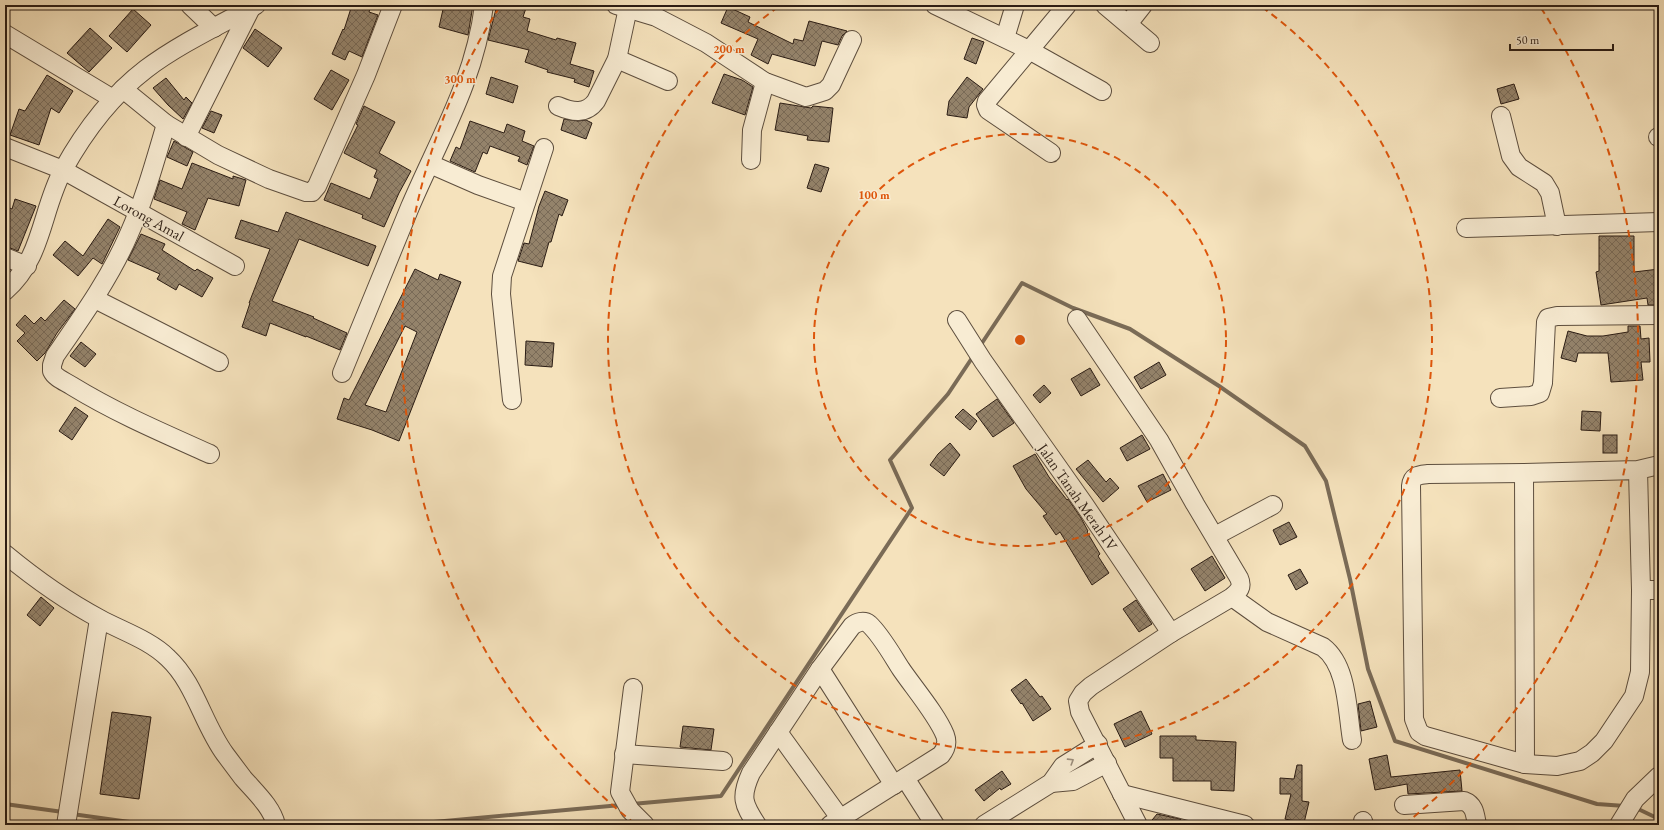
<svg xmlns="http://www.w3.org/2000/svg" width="1664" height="830" font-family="'EB Garamond',serif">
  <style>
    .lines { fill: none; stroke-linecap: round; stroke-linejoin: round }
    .stream { stroke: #7a6b57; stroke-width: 4 }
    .building { fill: url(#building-cross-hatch); stroke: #2a1c14; fill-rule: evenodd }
    .minor-casing { stroke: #5d4e3e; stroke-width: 20 }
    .minor { stroke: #f8ecd3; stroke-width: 18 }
    .oneway { stroke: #9b8e7d }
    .ring { fill: none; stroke: #de560c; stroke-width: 2; stroke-dasharray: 7 5 }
    .labels { text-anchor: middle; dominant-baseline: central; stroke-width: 3; stroke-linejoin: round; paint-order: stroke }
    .street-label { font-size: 15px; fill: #2a1c14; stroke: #f8ecd3 }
    .centre { fill: #de560c; stroke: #f8ecd3; stroke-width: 2 }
    .ring-label { font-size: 12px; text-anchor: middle; font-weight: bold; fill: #de560c; stroke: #f8ecd3; stroke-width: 3; stroke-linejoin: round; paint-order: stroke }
  </style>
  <defs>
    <pattern id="building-cross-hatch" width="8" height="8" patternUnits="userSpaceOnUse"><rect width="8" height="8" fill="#94836b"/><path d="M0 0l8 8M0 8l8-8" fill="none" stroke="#796a57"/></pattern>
  </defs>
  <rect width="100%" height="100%" fill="#f5e2bc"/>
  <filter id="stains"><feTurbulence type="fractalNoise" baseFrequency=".005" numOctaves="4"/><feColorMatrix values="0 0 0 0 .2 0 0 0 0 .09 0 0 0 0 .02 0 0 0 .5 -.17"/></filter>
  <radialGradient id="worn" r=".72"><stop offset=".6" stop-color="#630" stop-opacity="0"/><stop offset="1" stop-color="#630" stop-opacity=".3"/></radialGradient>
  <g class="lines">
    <g class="stream">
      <polyline points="980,346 1022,283 1073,308 1130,329 1219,386 1305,446 1326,481 1350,579 1368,669 1395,741 1597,804 1625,806"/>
      <polyline points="5,804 63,812"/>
      <polyline points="632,804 721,796 912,508 890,460 948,394 974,355"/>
      <polyline points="1634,807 1659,819"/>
      <polyline points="72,814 151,825"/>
      <polyline points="401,825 621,805"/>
    </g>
  </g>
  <g class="building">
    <polygon points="352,5 371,5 369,12 378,15 362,57 349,51 345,60 332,54 343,29 344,30"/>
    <polygon points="444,5 473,5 468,35 439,27"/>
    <polygon points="497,5 527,5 523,17 530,19 527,31 556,40 557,38 576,43 570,64 594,71 589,87 574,82 575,79 547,72 548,70 525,62 529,50 488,40"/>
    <polygon points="728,7 750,17 748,22 793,44 794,39 803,41 809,21 847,31 842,36 838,45 822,41 815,66 772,54 768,64 751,55 758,39 721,23"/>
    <polygon points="133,9 151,25 127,52 109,36"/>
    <polygon points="90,28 112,48 89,72 67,53"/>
    <polygon points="255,29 282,48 268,67 243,48"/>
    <polygon points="972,38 984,42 976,64 964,59"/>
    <polygon points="331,70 349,80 332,110 314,99"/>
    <polygon points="724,74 742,80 753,87 745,115 712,103"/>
    <polygon points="47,75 73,91 59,113 51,108 39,145 10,135 19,109 25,111"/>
    <polygon points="491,77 518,86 513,103 486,94"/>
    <polygon points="967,77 983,89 969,107 967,118 947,115 949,101"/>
    <polygon points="166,78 184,100 186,97 192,103 183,119 168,105 153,88"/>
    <polygon points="1514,84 1519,99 1501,104 1497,89"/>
    <polygon points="780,103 811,108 813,106 833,108 829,142 807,140 808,136 775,130"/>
    <polygon points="364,106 395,122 379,153 411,171 399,193 384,227 362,218 363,215 324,200 331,183 370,199 378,179 374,177 377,170 344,153 358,125 356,124"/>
    <polygon points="211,111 222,115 214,133 202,128"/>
    <polygon points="564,119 578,121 586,120 592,123 586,139 561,130"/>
    <polygon points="470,121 504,133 507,124 525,131 522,141 534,146 527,165 518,161 520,157 490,146 487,154 483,152 475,172 450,161 456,147 460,149"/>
    <polygon points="174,141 193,152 187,166 167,157"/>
    <polygon points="192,163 233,179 233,176 246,180 239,206 208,198 195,230 182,224 187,212 154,199 160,180 182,189"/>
    <polygon points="815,164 829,168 821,192 807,188"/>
    <polygon points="545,191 568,200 562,216 559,214 551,242 549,242 542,267 518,261 524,243 529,244 539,206"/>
    <polygon points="15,199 36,206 18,251 5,246 5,206 12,209"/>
    <polygon points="286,212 376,246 368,266 299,239 272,301 314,317 313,318 347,333 340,350 306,336 306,337 270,323 266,336 242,327 250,303 249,303 270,249 235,238 241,220 278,232"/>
    <polygon points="108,219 120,227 102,264 93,258 78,276 53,255 65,241 83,256"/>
    <polygon points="141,234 165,244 162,250 195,271 197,269 213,278 202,297 179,284 176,290 157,279 160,274 128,260"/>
    <polygon points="1599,236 1634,236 1634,272 1659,269 1659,305 1648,305 1647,298 1601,305 1596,272 1599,271"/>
    <path d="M 415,269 L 438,280 L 440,274 L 461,282 L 399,441 L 372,430 L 337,419 L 344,398 L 349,400 ZM 405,326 L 417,332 L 386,412 L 365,405 Z"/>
    <polygon points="64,300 75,309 57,333 45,353 37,361 17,341 25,333 16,325 25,315 34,324 41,317 45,321"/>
    <polygon points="1628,326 1640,326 1641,339 1649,338 1650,362 1641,362 1643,380 1611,382 1608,353 1578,353 1576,362 1561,358 1568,331 1587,336 1603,336 1628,332"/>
    <polygon points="526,341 554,343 552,367 525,365"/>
    <polygon points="81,342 96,354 85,367 70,356"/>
    <polygon points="1159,362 1166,375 1141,389 1134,377"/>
    <polygon points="1090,368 1100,385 1081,396 1071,379"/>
    <polygon points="1044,385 1051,393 1040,403 1033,395"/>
    <polygon points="997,399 1014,423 993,437 976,414"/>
    <polygon points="75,407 88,416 72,440 59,431"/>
    <polygon points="963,409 977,421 970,430 955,417"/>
    <polygon points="1582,411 1601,412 1600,431 1581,430"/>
    <polygon points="1142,435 1150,449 1127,461 1120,448"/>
    <rect x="1603" y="435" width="14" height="18"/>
    <polygon points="950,443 960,455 944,476 930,465 938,454"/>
    <polygon points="1035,454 1049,477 1067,500 1068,499 1081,518 1088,531 1087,532 1100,554 1098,556 1109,573 1092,585 1060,532 1056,535 1043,516 1047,514 1026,489 1013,466"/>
    <polygon points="1088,460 1106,482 1110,478 1119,488 1103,502 1076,469"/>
    <polygon points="1163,474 1171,490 1147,502 1138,486"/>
    <polygon points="1289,522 1297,537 1280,545 1273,530"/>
    <polygon points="1212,556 1225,578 1205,591 1191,569"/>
    <polygon points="1300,569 1308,583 1296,590 1288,575"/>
    <polygon points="41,597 54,608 40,626 27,615"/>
    <polygon points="1136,600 1152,624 1139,632 1123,609"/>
    <polygon points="1026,679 1040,697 1042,696 1051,709 1033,721 1022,703 1021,704 1011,690"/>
    <polygon points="1370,701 1377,727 1361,731 1358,704"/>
    <polygon points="1141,711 1152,734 1125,747 1114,724"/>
    <polygon points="112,712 151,717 139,799 100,794"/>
    <polygon points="683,726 714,729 711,750 680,747"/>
    <polygon points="1160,736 1196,736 1196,740 1236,742 1234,791 1211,790 1211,781 1173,781 1173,758 1160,758"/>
    <polygon points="1387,755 1391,777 1460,770 1462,791 1408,794 1407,784 1375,790 1369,759"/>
    <polygon points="1297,765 1302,765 1302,801 1309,802 1304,823 1285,819 1291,794 1280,794 1280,778 1294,779"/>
    <polygon points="1002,771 1011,784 1001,790 1000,788 984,801 975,790"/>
    <polygon points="1157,814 1180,819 1187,825 1148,825"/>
  </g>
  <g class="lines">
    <g class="minor-casing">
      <g id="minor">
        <polyline points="190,5 214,28"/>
        <polyline points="616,5 656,17 706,43 765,82 806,97 825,91 831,85 852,40"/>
        <polyline points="935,5 1029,50 1102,91"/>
        <polyline points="1105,5 1150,43"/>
        <polyline points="1128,24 1143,5"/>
        <polyline points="5,34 113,99"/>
        <polyline points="1005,38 1015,5"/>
        <polyline points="617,59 668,81"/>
        <polyline points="123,89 166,124 218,155 269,179 306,192 312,192 317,186 366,75 393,5"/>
        <path d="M 558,106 C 572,112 586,115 596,101 L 617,59 L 628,8"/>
        <polyline points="1501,116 1511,156 1519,167 1544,183 1550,193 1557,226"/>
        <path d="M 166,124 C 155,161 145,198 129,234 C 110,278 82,317 55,356 L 52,365 L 52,371 C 55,378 66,382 72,386 C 116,413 163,433 210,454"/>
        <polyline points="186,137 251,8"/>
        <polyline points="1658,137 1659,137"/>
        <polyline points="5,147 63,170 235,266"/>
        <polyline points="1051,153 988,110 986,105 987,101 1067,5"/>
        <polyline points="751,160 752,130 765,82"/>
        <polyline points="430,164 478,185 526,202"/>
        <polyline points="1466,228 1659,222"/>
        <polyline points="5,257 27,266"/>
        <path d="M 5,291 C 43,258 41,211 63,170 C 84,132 112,95 146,69 C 179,44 220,25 256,5"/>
        <polyline points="95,299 219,362"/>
        <path d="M 1077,319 L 1159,440 L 1195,504 L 1239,578 C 1243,587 1239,591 1232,597 L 1171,633 L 1091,686 L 1083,693 L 1078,701 L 1080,712 L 1138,825"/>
        <polyline points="957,320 983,361 1084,504 1171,633"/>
        <path d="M 342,373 C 365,318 387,262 410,207 C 439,139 475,80 484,5"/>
        <polyline points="1500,398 1531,396 1540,393 1543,383 1546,322 1548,318 1557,316 1659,315"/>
        <polyline points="512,400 501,294 502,276 544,148"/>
        <path d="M 1638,470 L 1641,590 L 1640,672 L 1634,696 L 1604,741 L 1592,753 L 1580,761 L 1557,766 L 1525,764 L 1425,736 L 1419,732 L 1414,719 L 1411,486 C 1412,475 1419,475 1428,474 L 1524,473 L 1638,470 L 1659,465"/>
        <polyline points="1524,473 1525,764"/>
        <polyline points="1215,536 1273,505"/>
        <path d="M 5,554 C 34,578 66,601 100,619 C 122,631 150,640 168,658 C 195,683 203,724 225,754 C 231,762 237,770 243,778 C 255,792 272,807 276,825"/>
        <polyline points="1641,590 1659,590"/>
        <path d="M 1232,597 L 1267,622 L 1323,647 C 1348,666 1347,711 1352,740"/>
        <polyline points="820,669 894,785"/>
        <polyline points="633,688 620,792 630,810 645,825"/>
        <polyline points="778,732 840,818"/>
        <polyline points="624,754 723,761"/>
        <polyline points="905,778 935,825"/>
        <polyline points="1051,783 1073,781 1107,763"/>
        <polyline points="1122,794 1245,825"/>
        <path d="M 1404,805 L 1464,801 C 1475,805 1475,815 1477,825"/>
        <polyline points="1363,821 1364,825"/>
        <polyline points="66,825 99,619"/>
        <path d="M 757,825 C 743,804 740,797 751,773 L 820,669 L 852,626 C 857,622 864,620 869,624 C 881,635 892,655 901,669 C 914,688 937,715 945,735 C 948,743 946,749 941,755 L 830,825"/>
        <polyline points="984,825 1051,783 1063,766 1098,744"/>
        <polyline points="1619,825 1635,799 1659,776"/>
      </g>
    </g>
    <use href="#minor" class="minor"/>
  </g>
  <defs><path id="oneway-chevron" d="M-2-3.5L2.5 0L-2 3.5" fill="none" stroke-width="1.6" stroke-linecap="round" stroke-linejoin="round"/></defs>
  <use class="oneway" href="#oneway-chevron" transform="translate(1071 761) rotate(-32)"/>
  <g class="ring">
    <circle cx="1020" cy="340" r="206"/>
    <path d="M1262 7A412 412 0 1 1 778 7"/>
    <path d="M635 824A618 618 0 0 1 499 8M1541 8A618 618 0 0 1 1405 824"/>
  </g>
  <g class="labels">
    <g class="street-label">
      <text transform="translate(149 218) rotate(29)">Lorong Amal</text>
      <text transform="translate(1078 497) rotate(55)">Jalan Tanah Merah IV</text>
    </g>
  </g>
  <circle cx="1020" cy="340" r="6" class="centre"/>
  <g class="ring-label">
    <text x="729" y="53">200 m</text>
    <text x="460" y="83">300 m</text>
    <text x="874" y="199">100 m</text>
  </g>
  <rect width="1664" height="830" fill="none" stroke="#f5e2bc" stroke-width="20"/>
  <rect x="6" y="6" width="1652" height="818" fill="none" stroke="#2a1c14" stroke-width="2"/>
  <rect x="10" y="10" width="1644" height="810" fill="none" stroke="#2a1c14"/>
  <path d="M1510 44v6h103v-6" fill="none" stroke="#2a1c14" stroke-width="2"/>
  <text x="1516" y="44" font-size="12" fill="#2a1c14" stroke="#f8ecd3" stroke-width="3" paint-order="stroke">50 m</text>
  <rect width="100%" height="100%" filter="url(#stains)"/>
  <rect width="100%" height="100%" fill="url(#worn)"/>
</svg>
